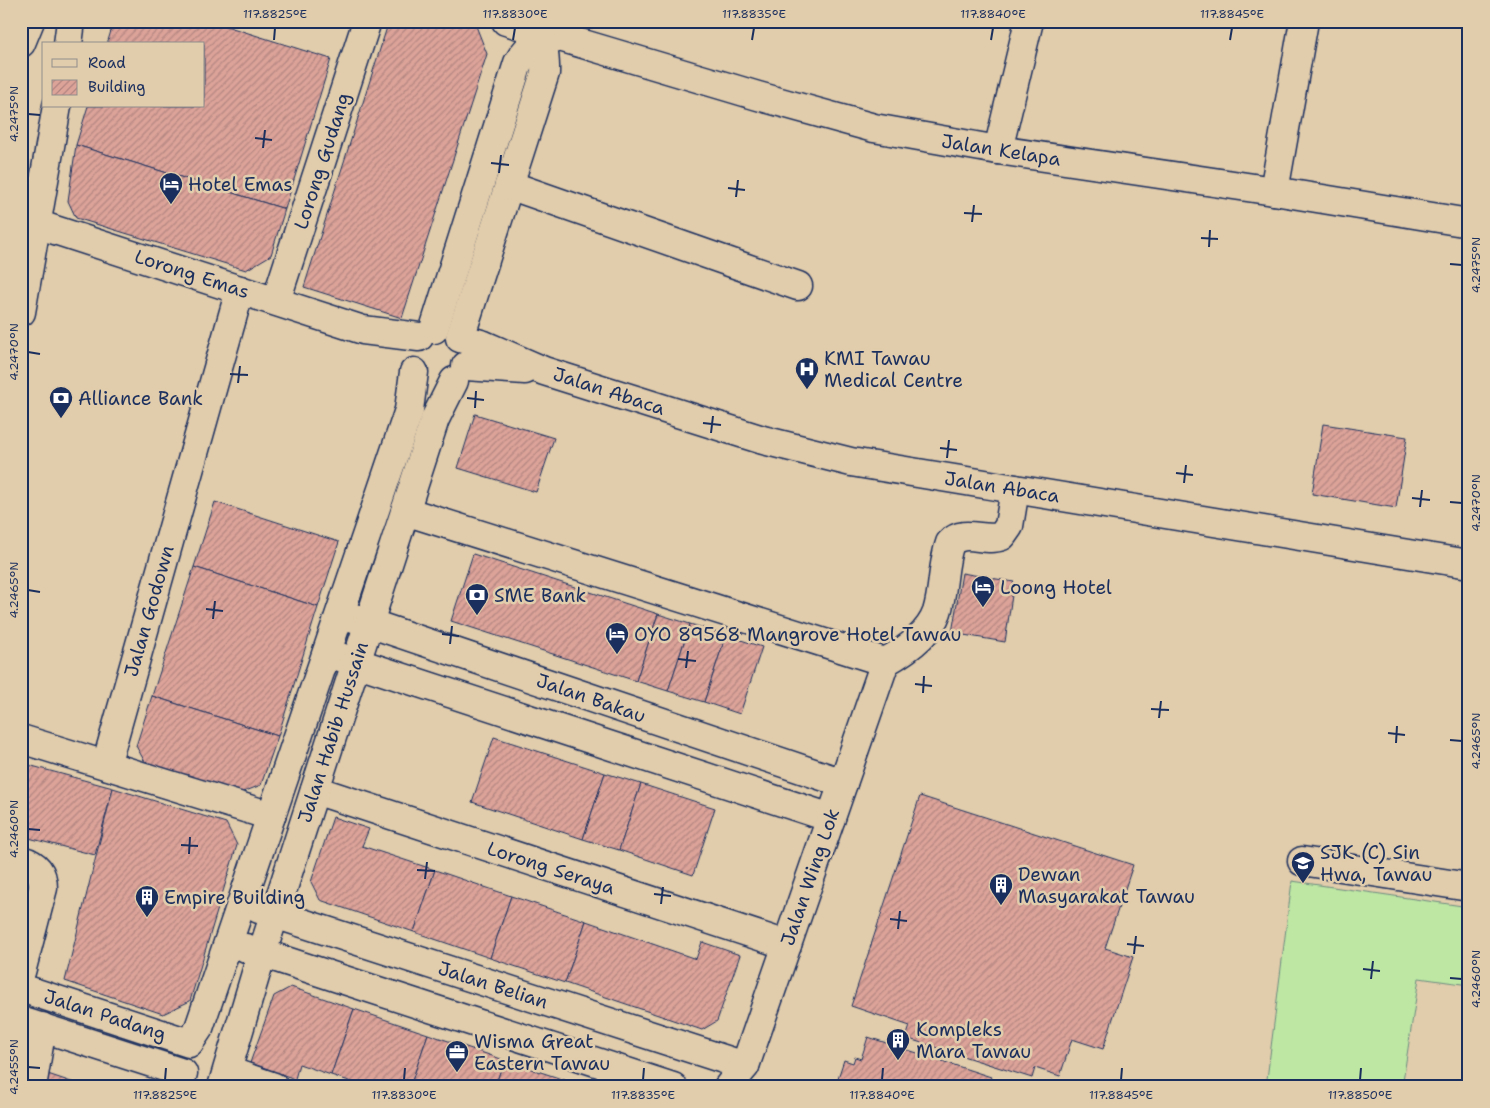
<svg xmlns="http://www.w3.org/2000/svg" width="1490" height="1108" font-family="'Shantell Sans',sans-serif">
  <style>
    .grass { fill: #bde7a3; stroke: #6c8b80 }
    .building { fill: url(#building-hatch); stroke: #1b2f5e }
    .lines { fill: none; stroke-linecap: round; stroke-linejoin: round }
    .minor-casing { stroke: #1b2f5e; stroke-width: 31 }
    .major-casing { stroke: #1b2f5e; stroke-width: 31 }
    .minor { stroke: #e1ccab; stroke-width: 28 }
    .major { stroke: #e1ccab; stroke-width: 28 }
    .ticks { fill: none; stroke: #1b2f5e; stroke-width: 2 }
    .labels { text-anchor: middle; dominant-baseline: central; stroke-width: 5; stroke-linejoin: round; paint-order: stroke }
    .street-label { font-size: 19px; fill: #1b2f5e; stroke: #e1ccab }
    .poi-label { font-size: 19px; fill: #1b2f5e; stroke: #e1ccab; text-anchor: start }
    .neatline { fill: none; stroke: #1b2f5e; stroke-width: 2 }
    .ticks-label { font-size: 12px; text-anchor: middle; fill: #1b2f5e }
  </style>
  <defs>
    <pattern id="building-hatch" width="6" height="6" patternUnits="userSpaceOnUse" patternTransform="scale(1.25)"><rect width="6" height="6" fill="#dca399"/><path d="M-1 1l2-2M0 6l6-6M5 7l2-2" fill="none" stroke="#b28580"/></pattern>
  </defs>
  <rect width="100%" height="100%" fill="#e1ccab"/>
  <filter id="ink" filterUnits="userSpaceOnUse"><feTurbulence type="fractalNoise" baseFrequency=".02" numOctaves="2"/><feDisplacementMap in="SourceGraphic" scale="10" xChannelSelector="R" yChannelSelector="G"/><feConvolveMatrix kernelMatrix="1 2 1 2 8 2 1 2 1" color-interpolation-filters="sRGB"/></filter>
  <g filter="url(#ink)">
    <polygon class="grass" points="1292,881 1469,907 1469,985 1419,978 1402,1087 1266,1087"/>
    <g class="building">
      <polygon points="114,21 210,21 331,59 285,209 76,145 88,106 204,106 204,44 107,44"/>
      <polygon points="389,21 461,21 476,26 487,54 402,318 304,287"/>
      <polygon points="76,145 285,209 271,255 246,270 76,218 68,201"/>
      <polygon points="475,414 554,438 536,492 458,468"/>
      <polygon points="1323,424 1407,437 1396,508 1312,494"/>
      <polygon points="215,502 339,542 318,607 194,567"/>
      <polygon points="473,554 658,614 636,681 451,621"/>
      <polygon points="194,567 318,607 278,736 152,696"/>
      <polygon points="962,573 1014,582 1005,642 952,633"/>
      <polygon points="658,614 690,624 668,691 636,681"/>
      <polygon points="690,624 726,635 704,702 668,691"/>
      <polygon points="726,635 762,647 740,714 704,702"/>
      <polygon points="152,696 278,736 261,785 238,794 145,762 136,746"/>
      <polygon points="494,737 605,773 583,839 472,802"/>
      <polygon points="21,763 113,788 95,855 21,836"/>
      <polygon points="605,773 641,784 619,850 583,839"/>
      <polygon points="641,784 715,808 693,875 619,850"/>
      <polygon points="113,788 226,823 237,845 190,1001 163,1014 65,981"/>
      <polygon points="920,796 1133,865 1105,948 1133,957 1103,1049 1072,1039 1060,1076 1035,1068 1032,1078 906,1038 910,1026 851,1006"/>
      <polygon points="333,817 369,829 362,846 435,870 414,932 320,900 311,882"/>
      <polygon points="435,870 511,896 490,958 414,932"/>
      <polygon points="511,896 586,921 565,983 490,958"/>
      <polygon points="586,921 696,959 702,942 740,955 717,1021 702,1030 565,983"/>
      <polygon points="291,987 354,1009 331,1075 299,1064 295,1079 250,1063 274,996"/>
      <polygon points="354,1009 428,1034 410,1087 367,1087 331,1075"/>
      <polygon points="428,1034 504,1060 495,1087 410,1087"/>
      <polygon points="868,1037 991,1077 986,1087 835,1087 844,1060 853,1063 855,1057 861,1059"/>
      <polygon points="504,1060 577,1084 576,1087 495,1087"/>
      <polygon points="45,1073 86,1087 42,1087"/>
    </g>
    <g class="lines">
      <g class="minor-casing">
        <g id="minor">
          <polyline points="506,21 758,96 874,128 998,150 1274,191 1469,223"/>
          <path d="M 545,21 C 540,39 546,56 545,73 L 460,338 L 484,345 L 544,371 L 763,440 L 851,462 L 1469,564"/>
          <polyline points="68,44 71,21"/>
          <polyline points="998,150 1029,21"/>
          <polyline points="509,185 798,286"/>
          <polyline points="1274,191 1304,21"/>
          <polyline points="21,219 363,330 419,337"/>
          <polyline points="276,301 367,21"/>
          <polyline points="21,312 57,106"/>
          <polyline points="434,329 518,63 523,55 542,32"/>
          <polyline points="466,366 525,370"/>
          <path d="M 405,511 L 885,662 C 905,651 929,635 937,612 C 944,590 942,565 950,543 C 964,528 985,543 1002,536 L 1009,526 L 1015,489"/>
          <polyline points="351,617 843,783"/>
          <polyline points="340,657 831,818"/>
          <polyline points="21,739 271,816"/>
          <polyline points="106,765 240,290"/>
          <polyline points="315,790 787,945"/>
          <path d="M 21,860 C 37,864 43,872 43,888 L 21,972"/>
          <polyline points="1302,861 1469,887"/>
          <polyline points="259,909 745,1066"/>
          <polyline points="246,948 673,1087"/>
          <polyline points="21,988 189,1043 199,1028 409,410 414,372"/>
          <polyline points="21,1021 183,1073 179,1087"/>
          <polyline points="228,1071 274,1087"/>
          <polyline points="32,1087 42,1027"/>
          <polyline points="222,1087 262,953 435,419 454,381"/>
          <polyline points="728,1087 745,1066 885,662"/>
        </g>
      </g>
      <g class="major-casing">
        <polyline id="major" points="21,43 30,21"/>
      </g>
      <use href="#minor" class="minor"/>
      <use href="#major" class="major"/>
    </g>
  </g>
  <path class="ticks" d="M 274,40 L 275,28M 513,40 L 515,28M 752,40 L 754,28M 991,40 L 993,28M 1230,40 L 1232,28M 28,114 L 40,115M 255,138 L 272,140M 263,148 L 265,130M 491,163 L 509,165M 499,173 L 501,155M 728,188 L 745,190M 736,197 L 738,180M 964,213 L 982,214M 972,222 L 974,205M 1201,238 L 1218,239M 1209,247 L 1210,230M 1450,264 L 1462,265M 28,352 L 40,354M 230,374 L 248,375M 238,383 L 240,366M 467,398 L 484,400M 475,408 L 476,391M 703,423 L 721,425M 711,433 L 713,416M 940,448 L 957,450M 947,458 L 949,440M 1176,473 L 1193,475M 1184,483 L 1186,465M 1412,498 L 1430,500M 1450,502 L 1462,503M 1420,507 L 1422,490M 28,590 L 40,592M 206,609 L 223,611M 213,619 L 215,601M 442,634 L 459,636M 450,644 L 452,626M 678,659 L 696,661M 686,668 L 688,651M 915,684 L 932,686M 923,693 L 924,676M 1151,709 L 1169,710M 1159,718 L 1161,701M 1388,733 L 1405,735M 1450,740 L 1462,741M 1396,743 L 1397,726M 28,829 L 40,830M 181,845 L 198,846M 189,854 L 190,837M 417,870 L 435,871M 425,879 L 427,862M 654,894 L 671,896M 661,904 L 663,887M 890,919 L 907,921M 898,929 L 900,911M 1127,944 L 1144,946M 1134,954 L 1136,936M 1363,969 L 1380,971M 1450,978 L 1462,979M 1371,979 L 1373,961M 28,1067 L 40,1068M 165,1080 L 166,1068M 404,1080 L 405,1068M 643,1080 L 644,1068M 882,1080 L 883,1068M 1121,1080 L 1122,1068M 1360,1080 L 1361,1068"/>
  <defs>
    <g id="hotel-pin" transform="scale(1.25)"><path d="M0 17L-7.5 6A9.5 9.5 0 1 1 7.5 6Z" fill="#1b2f5e" stroke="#e1ccab"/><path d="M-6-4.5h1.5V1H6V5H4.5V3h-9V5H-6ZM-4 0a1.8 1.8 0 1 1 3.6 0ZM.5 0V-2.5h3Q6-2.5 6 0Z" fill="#fff"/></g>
    <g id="hospital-pin" transform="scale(1.25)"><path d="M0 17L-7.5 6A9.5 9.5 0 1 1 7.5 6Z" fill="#1b2f5e" stroke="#e1ccab"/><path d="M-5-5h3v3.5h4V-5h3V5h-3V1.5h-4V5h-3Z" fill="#fff"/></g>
    <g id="bank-pin" transform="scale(1.25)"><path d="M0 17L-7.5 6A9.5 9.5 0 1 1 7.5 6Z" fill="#1b2f5e" stroke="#e1ccab"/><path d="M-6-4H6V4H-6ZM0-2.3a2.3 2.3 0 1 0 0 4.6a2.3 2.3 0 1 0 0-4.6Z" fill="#fff"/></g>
    <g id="school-pin" transform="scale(1.25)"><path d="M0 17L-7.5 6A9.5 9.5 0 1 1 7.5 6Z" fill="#1b2f5e" stroke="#e1ccab"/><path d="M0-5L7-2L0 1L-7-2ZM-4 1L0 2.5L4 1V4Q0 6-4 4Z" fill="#fff"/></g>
    <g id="building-pin" transform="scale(1.25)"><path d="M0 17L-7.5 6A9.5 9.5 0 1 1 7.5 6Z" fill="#1b2f5e" stroke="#e1ccab"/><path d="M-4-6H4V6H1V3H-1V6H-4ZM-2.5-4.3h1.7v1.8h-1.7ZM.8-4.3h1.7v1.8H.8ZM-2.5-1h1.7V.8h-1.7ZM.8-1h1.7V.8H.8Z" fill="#fff"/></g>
    <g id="office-pin" transform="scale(1.25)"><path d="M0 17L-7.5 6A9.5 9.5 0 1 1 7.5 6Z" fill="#1b2f5e" stroke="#e1ccab"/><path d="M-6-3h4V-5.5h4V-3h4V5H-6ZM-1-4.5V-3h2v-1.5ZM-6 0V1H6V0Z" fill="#fff"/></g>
  </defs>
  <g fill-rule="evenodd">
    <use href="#hotel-pin" x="171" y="184"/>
    <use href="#hospital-pin" x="807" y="369"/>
    <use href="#bank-pin" x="61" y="398"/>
    <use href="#hotel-pin" x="983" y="587"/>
    <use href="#bank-pin" x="477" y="595"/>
    <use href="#hotel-pin" x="617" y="634"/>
    <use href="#school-pin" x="1303" y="863"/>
    <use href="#building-pin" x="1001" y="885"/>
    <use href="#building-pin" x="147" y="897"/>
    <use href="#building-pin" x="898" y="1040"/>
    <use href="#office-pin" x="457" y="1052"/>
  </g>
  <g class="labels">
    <g class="street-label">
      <text transform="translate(1001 150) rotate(9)">Jalan Kelapa</text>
      <text transform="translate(322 161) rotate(-72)">Lorong Gudang</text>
      <text transform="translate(192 274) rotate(18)">Lorong Emas</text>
      <text transform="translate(609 391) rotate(18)">Jalan Abaca</text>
      <text transform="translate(1002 487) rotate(9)">Jalan Abaca</text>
      <text transform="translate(149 611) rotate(-74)">Jalan Godown</text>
      <text transform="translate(591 698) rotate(19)">Jalan Bakau</text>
      <text transform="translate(333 732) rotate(-72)">Jalan Habib Hussain</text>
      <text transform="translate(551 868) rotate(18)">Lorong Seraya</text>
      <text transform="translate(810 877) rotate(-71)">Jalan Wing Lok</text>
      <text transform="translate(493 985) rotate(18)">Jalan Belian</text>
      <text transform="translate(105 1015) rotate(18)">Jalan Padang</text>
    </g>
    <g class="poi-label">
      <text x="188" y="184">Hotel Emas</text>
      <text x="824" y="358">KMI Tawau<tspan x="824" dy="22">Medical Centre</tspan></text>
      <text x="78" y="398">Alliance Bank</text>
      <text x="1000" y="587">Loong Hotel</text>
      <text x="494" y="595">SME Bank</text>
      <text x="634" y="634">OYO 89568 Mangrove Hotel Tawau</text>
      <text x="1320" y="852">SJK (C) Sin<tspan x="1320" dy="22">Hwa, Tawau</tspan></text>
      <text x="1018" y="874">Dewan<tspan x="1018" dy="22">Masyarakat Tawau</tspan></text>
      <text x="164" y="897">Empire Building</text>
      <text x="916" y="1029">Kompleks<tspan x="916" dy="22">Mara Tawau</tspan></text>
      <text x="474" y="1041">Wisma Great<tspan x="474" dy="22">Eastern Tawau</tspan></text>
    </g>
  </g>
  <rect width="1490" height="1108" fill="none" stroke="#e1ccab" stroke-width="55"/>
  <rect x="42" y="42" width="162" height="65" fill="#e1ccab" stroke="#928d8c"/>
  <rect x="52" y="59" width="25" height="8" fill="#e1ccab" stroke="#928d8c"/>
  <text x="88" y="68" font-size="15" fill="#1b2f5e">Road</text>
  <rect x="52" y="80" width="25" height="15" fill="url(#building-hatch)" stroke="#928d8c"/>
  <text x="88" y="92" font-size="15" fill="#1b2f5e">Building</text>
  <rect x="28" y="28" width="1434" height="1052" class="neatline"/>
  <g class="ticks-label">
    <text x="275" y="18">117.8825°E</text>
    <text x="515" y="18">117.8830°E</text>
    <text x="754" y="18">117.8835°E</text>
    <text x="993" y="18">117.8840°E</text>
    <text x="1232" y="18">117.8845°E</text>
    <text transform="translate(14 114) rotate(-90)" y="4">4.2475°N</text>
    <text transform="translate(1476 265) rotate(-90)" y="4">4.2475°N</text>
    <text transform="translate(14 352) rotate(-90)" y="4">4.2470°N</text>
    <text transform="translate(1476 503) rotate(-90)" y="4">4.2470°N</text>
    <text transform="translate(14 590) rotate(-90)" y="4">4.2465°N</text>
    <text transform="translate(1476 741) rotate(-90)" y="4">4.2465°N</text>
    <text transform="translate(14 829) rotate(-90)" y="4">4.2460°N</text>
    <text transform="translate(1476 979) rotate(-90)" y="4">4.2460°N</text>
    <text transform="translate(14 1067) rotate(-90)" y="4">4.2455°N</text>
    <text x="165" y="1099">117.8825°E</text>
    <text x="404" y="1099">117.8830°E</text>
    <text x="643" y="1099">117.8835°E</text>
    <text x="882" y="1099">117.8840°E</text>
    <text x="1121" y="1099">117.8845°E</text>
    <text x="1360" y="1099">117.8850°E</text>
  </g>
</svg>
